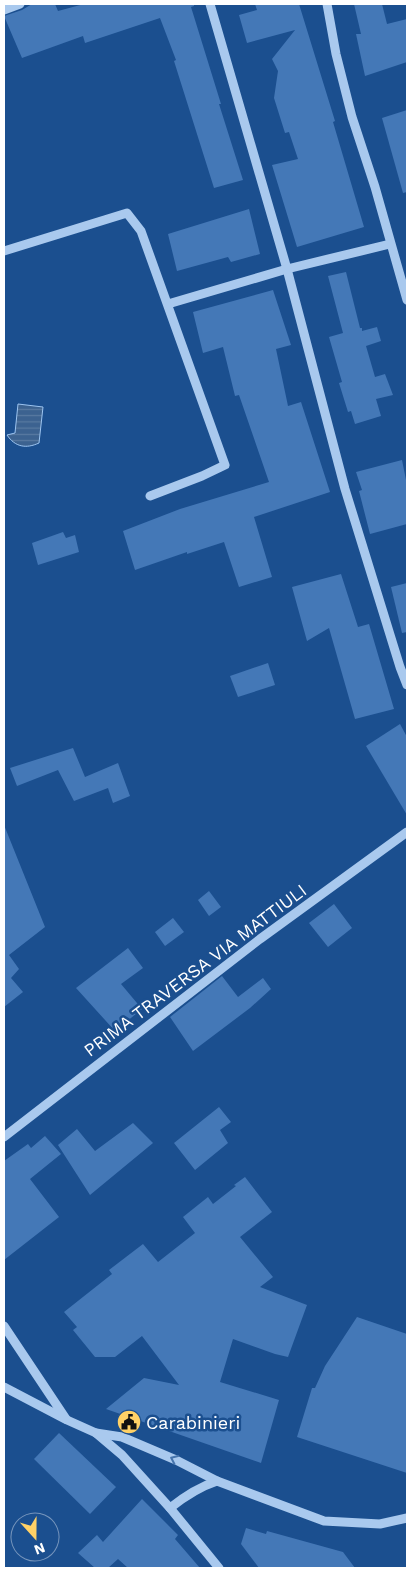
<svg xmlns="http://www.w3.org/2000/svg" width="411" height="1572" font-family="'Work Sans',sans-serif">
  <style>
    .water { fill: url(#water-rules); stroke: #9cc4f0 }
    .building { fill: #4478b7 }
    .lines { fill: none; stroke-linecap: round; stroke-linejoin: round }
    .minor { stroke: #a9c9ee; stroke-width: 9 }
    .oneway { stroke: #4674ac }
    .labels { text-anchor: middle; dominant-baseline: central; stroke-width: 5; stroke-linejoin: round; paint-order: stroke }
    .street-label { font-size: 18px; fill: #fff; stroke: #1b4f8f }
    .poi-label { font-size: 18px; fill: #fff; stroke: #1b4f8f; text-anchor: start }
  </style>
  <defs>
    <pattern id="water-rules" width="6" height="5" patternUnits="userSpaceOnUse" patternTransform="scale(1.25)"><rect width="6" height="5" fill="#3c6290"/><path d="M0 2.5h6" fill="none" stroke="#597aa1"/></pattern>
  </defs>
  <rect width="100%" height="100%" fill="#1b4f8f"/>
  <path class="water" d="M 18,404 L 43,407 L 39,443 C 26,449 15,447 7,435 L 15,433 Z"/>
  <g class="building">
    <polygon points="32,4 55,4 58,11 84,4 194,4 194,6 191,7 221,104 219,104 243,180 214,188 174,61 176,60 160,18 85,43 83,36 22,58 4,16 22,10"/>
    <polygon points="255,4 299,4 335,121 333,122 364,227 297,247 272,165 298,159 289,132 285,133 274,98 278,71 272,59 295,30 247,43 239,15 257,10"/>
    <polygon points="354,4 382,4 387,24 407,19 407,62 365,76 356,34 361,34"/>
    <polygon points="407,110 407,192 403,193 382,118"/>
    <polygon points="249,209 260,254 231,262 228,257 177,271 168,234"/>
    <polygon points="346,272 360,328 362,328 362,331 377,327 381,341 366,346 375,377 385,374 393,395 376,399 381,416 355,424 351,411 348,412 339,383 342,382 329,337 343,333 328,276"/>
    <polygon points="273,290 291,345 276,349 288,406 301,402 330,492 254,517 272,577 239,587 224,542 187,554 187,552 135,570 123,531 180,509 269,482 239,395 235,396 223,347 203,353 193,312"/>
    <polygon points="402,460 407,485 407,524 370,534 359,491 362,490 356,472"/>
    <polygon points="63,532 66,538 75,535 79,552 38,565 32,543"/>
    <polygon points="341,574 358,627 369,624 394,709 355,719 329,628 307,641 292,587"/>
    <polygon points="407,583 407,632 402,633 391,587"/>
    <polygon points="268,663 275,685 238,697 230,676"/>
    <polygon points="400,724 407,737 407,815 366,746"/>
    <polygon points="73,748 85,777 118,763 130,796 113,803 108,788 74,801 58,770 17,786 10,768"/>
    <polygon points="4,825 45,927 9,955 19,969 11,978 23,992 4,1007"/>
    <polygon points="209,891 221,907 209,916 198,900"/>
    <polygon points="334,904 352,928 328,947 309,923"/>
    <polygon points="173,918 184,932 165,946 155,932"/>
    <polygon points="128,948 143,968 121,984 142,1009 115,1031 76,988"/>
    <polygon points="222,976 238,997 263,978 271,989 250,1008 193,1051 170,1017"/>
    <polygon points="219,1107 231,1122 220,1130 228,1143 195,1170 174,1143"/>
    <polygon points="133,1123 153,1143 90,1195 58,1145 77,1129 95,1151"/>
    <polygon points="45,1136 61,1154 30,1179 59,1217 4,1260 4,1161 28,1144 31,1148"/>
    <polygon points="245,1177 272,1212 240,1237 273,1277 260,1287 307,1305 288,1357 275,1354 233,1339 220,1382 279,1400 261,1463 106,1409 144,1378 179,1385 142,1336 115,1357 95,1357 73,1330 77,1327 64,1312 112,1274 109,1270 143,1244 158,1262 195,1233 183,1217 208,1197 213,1204 236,1186 234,1185"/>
    <polygon points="357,1317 407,1334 407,1473 297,1437 312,1388 315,1388 325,1366"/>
    <polygon points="59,1433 116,1487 90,1514 34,1459"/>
    <polygon points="142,1499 178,1535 175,1539 200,1568 128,1568 118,1559 108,1568 95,1568 78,1553 97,1535 103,1542"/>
    <polygon points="246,1528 266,1534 267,1531 343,1552 355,1568 259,1568 241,1544"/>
  </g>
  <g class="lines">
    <g class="minor">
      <polyline points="210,4 287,269 345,489 400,667 407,685"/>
      <polyline points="327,4 336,54 352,117 375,187 407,300"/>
      <polyline points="4,10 20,4"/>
      <polyline points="4,251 127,213 141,231 225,465 202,476 150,496"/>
      <polyline points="168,304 287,269 390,244"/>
      <polyline points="4,1137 260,939 407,832"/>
      <polyline points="4,1326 66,1419"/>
      <polyline points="4,1387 67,1420 96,1433 122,1455 170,1508 219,1568"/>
      <polyline points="96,1433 122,1437 176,1460 217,1481 324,1521 380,1524 407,1518"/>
      <path d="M 170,1508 C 185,1496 199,1487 217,1481"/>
    </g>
  </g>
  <defs><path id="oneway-chevron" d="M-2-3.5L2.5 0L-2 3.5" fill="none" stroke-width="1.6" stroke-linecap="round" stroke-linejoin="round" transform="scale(1.25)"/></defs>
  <use class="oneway" href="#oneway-chevron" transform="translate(174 1459) rotate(-155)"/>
  <defs>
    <g id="civic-disc" transform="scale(1.25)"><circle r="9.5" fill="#ffd166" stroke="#1b4f8f"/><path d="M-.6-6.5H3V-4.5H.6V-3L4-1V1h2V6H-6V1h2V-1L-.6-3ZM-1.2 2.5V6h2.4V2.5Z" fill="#111"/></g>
  </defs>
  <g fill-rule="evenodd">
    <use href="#civic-disc" x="129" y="1422"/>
  </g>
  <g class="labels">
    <g class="street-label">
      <text transform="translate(195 970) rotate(-37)">PRIMA TRAVERSA VIA MATTIULI</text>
    </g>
    <g class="poi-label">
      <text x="146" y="1422">Carabinieri</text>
    </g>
  </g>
  <rect width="411" height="1572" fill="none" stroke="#ffffff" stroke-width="10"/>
  <g transform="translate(35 1537) rotate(159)"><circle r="24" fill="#1b4f8f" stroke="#7695bc"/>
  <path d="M0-4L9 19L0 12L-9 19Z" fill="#ffd166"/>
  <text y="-8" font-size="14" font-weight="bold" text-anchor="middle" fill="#ffffff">N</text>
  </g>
</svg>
